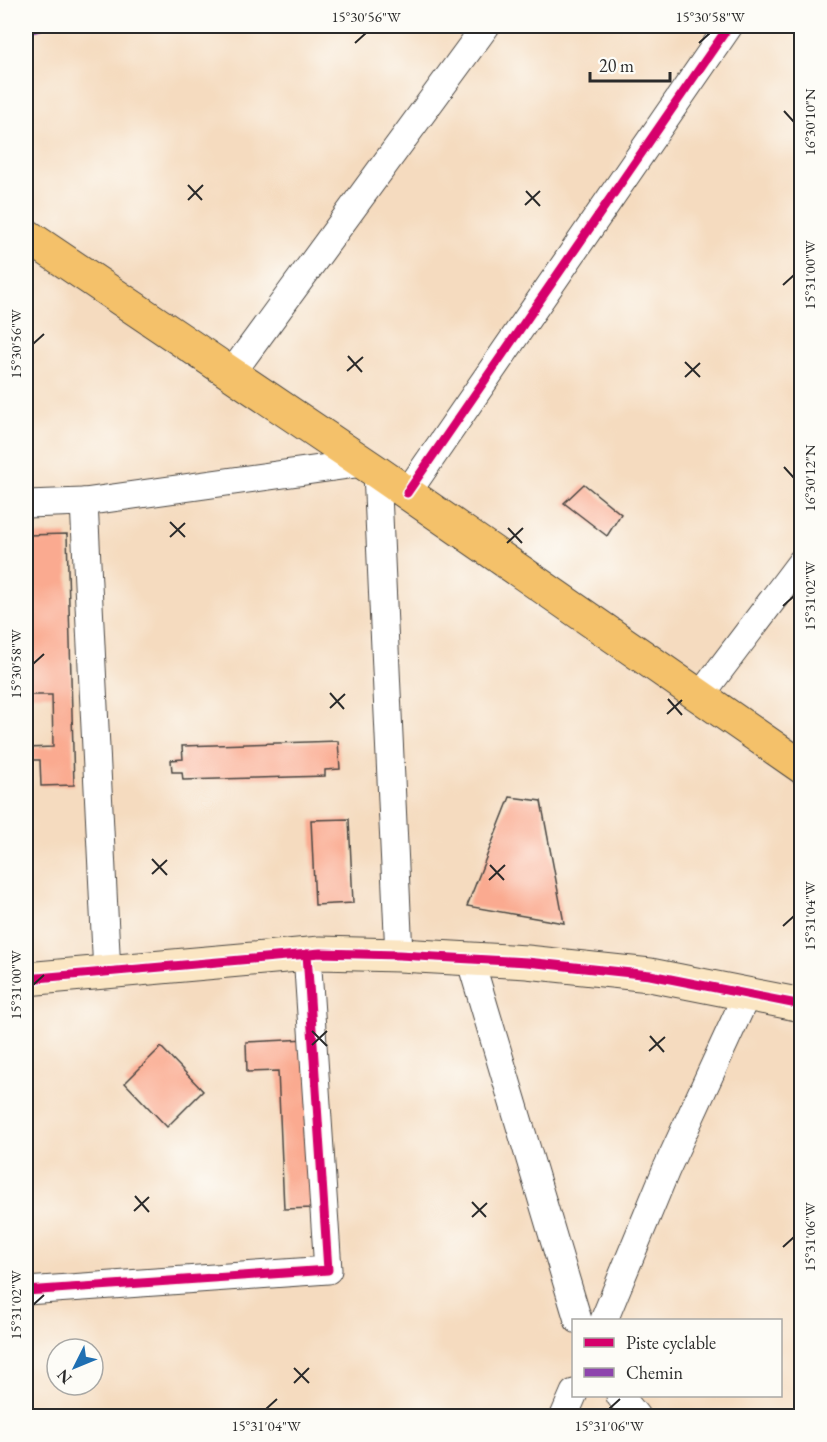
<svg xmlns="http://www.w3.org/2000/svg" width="827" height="1442" font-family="'EB Garamond',serif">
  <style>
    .building { fill: #faaa90 }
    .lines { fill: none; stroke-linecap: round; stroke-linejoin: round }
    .street-casing { stroke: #494541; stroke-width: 29 }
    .secondary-casing { stroke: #494541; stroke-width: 35 }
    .primary-casing { stroke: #494541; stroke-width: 35 }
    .street { stroke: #fff; stroke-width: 27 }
    .secondary { stroke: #fbe6c3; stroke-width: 33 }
    .primary { stroke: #f4c16a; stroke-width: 33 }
    .quiet { stroke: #8e44ad; stroke-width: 8; stroke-dasharray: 15 8; stroke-linecap: butt }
    .cycleway-casing { stroke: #fdfcf7; stroke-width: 13 }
    .cycleway { stroke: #d6006c; stroke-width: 9 }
    .ticks { fill: none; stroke: #2b2b2b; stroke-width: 2 }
    .neatline { fill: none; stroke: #2b2b2b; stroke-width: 2 }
    .ticks-label { font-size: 15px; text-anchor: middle; fill: #2b2b2b }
  </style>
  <rect width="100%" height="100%" fill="#fdfcf7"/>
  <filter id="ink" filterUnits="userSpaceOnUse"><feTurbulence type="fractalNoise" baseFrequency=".0167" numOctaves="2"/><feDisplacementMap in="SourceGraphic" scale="12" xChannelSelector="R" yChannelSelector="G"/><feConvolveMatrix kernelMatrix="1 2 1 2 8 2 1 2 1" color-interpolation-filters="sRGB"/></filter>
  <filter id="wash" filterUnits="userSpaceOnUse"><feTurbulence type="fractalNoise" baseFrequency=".008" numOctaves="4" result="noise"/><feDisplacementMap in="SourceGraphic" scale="24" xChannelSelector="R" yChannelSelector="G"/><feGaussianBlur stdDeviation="1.35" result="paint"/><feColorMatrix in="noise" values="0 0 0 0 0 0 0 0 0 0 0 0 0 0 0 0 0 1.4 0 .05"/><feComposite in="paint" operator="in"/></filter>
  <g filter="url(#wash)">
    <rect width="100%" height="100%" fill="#f5dbbf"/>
    <g id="blocks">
      <g class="building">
        <polygon points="584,484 621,514 607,536 564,503"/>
        <polygon points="67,534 74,785 41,786 40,760 26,760 26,748 53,747 52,695 26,695 26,535"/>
        <polygon points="338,741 340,769 325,770 325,776 183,780 182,772 172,772 171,760 183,759 182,746"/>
        <polygon points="510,797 541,801 564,923 467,906"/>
        <polygon points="349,819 353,903 315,905 311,820"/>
        <polygon points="307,1039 313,1208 284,1209 278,1071 247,1072 246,1042"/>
        <polygon points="161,1047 203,1091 167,1127 125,1083"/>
        <polygon points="26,1131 28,1131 29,1147 26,1147"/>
      </g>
    </g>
  </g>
  <g filter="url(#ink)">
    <use href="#blocks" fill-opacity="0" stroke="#494541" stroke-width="1.5"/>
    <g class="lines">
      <g class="street-casing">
        <g id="street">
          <polyline points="231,374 486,26"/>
          <polyline points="377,472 399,955"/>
          <polyline points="407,493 729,26"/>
          <polyline points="84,502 107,973"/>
          <polyline points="26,504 84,502 363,463"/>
          <polyline points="700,696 802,561"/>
          <polyline points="470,959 578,1320"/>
          <polyline points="26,1291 328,1270 307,954"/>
          <polyline points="604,1320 666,1170 747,994"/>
          <polyline points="620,1396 636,1416"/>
          <polyline points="564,1416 574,1393"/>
        </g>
      </g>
      <g class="secondary-casing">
        <polyline id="secondary" points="26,979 320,953 399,955 527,962 650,975 802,1005"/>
      </g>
      <g class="primary-casing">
        <polyline id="primary" points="26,235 377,472 802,767"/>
      </g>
      <use href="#street" class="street"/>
      <use href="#secondary" class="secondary"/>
      <use href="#primary" class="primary"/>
      <polyline class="quiet" points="26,31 46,26"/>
      <g class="cycleway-casing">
        <g id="cycleway">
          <polyline points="407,493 729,26"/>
          <polyline points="26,979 320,953 399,955 527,962 650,975 802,1005"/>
          <polyline points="26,1291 328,1270 307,954"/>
        </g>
      </g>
      <use href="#cycleway" class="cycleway"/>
    </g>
  </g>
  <path class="ticks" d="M 355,43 L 366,33M 699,43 L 710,33M 784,111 L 794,122M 188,185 L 202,200M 526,191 L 540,206M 188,200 L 203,185M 525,205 L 540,191M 783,285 L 794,275M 33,344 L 44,334M 348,356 L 362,372M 685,362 L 700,377M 347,371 L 363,357M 685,377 L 700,363M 784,467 L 794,478M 170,522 L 185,537M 508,528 L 522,543M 170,537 L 185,523M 507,543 L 523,528M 783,606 L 794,596M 33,664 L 44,654M 330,693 L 344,709M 668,699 L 682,715M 330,708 L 345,694M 667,714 L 682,700M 152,859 L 167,875M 490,865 L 504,880M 152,874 L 167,860M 489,880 L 505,865M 783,926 L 794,916M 33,985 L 44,975M 312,1031 L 327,1046M 650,1036 L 664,1052M 312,1045 L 327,1031M 649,1051 L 665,1037M 135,1196 L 149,1212M 472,1202 L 486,1217M 134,1211 L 149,1197M 472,1217 L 487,1203M 783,1247 L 794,1237M 33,1305 L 44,1295M 294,1368 L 309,1383M 294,1383 L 309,1368M 266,1409 L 277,1399M 609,1409 L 620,1399"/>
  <rect width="827" height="1442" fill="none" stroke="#fdfcf7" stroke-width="66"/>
  <rect x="572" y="1319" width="210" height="78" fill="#fdfcf7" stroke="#a9a8a5" stroke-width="1.5"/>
  <rect x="584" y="1338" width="30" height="9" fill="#d6006c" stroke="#a9a8a5" stroke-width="1.5"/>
  <text x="626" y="1349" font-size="18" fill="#2b2b2b">Piste cyclable</text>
  <rect x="584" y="1368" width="30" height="9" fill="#8e44ad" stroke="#a9a8a5" stroke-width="1.5"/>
  <text x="626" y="1379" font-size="18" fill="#2b2b2b">Chemin</text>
  <g transform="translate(75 1367) rotate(227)"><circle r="28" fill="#fdfcf7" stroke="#a9a8a5" stroke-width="1.5"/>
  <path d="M0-4.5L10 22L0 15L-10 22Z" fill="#1f6fb2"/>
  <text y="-9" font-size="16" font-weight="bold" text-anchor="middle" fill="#2b2b2b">N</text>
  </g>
  <path d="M590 72v9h80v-9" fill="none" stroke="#2b2b2b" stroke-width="3"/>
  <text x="599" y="72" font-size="18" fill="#2b2b2b" stroke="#fdfcf7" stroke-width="4.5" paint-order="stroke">20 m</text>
  <rect x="33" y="33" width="761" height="1376" class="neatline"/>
  <g class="ticks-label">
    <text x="366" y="22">15°30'56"W</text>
    <text x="710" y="22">15°30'58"W</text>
    <text transform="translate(810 122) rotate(-90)" y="5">16°30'10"N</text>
    <text transform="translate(810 275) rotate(-90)" y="5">15°31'00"W</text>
    <text transform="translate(16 344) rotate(-90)" y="5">15°30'56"W</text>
    <text transform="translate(810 478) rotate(-90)" y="5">16°30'12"N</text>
    <text transform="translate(810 596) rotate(-90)" y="5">15°31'02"W</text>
    <text transform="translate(16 664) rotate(-90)" y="5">15°30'58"W</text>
    <text transform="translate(810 916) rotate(-90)" y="5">15°31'04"W</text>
    <text transform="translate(16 985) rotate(-90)" y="5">15°31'00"W</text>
    <text transform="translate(810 1237) rotate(-90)" y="5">15°31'06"W</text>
    <text transform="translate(16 1305) rotate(-90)" y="5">15°31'02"W</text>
    <text x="266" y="1431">15°31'04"W</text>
    <text x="609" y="1431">15°31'06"W</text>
  </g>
</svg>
